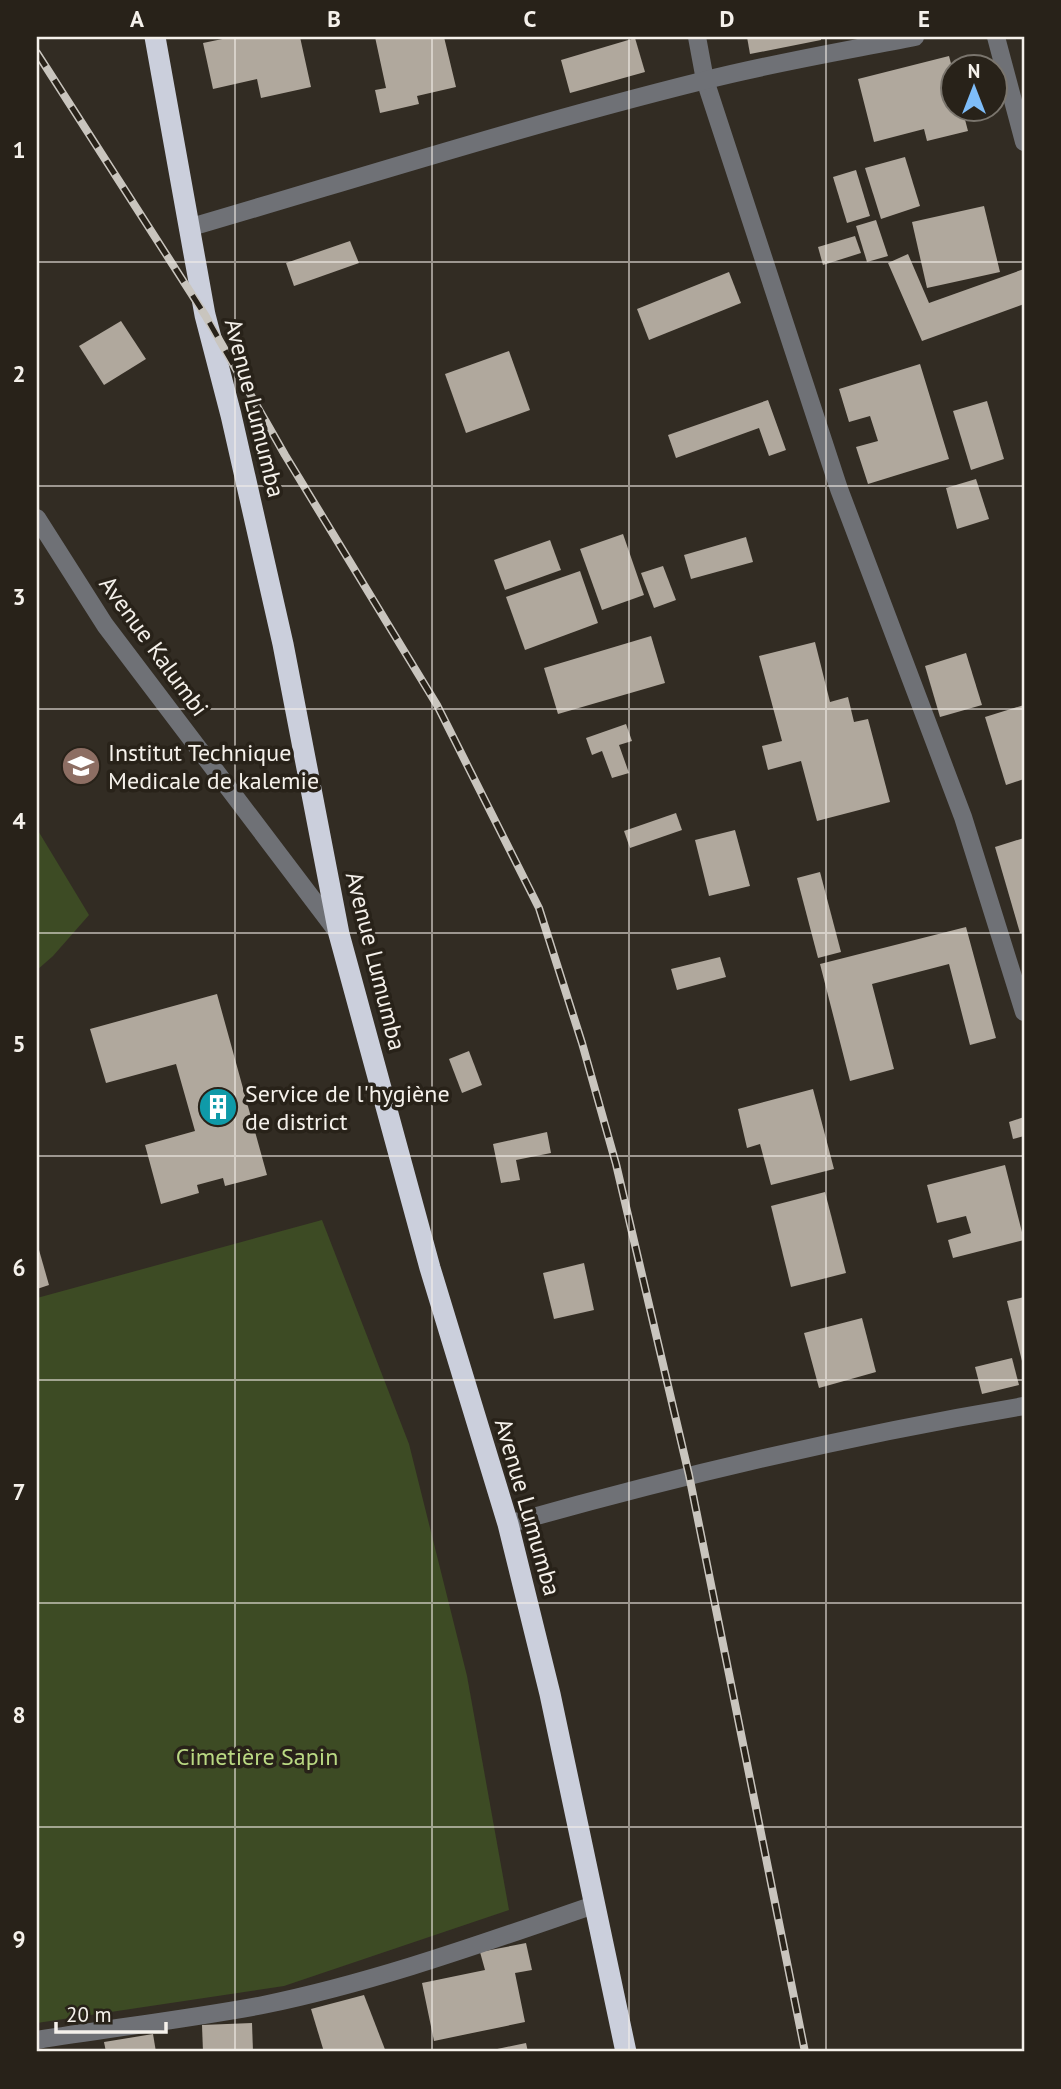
<svg xmlns="http://www.w3.org/2000/svg" width="1061" height="2089" font-family="'PT Sans',sans-serif">
  <style>
    .green { fill: #3d4b24 }
    .building { fill: #b0a89d }
    .lines { fill: none; stroke-linecap: round; stroke-linejoin: round }
    .minor { stroke: #6f7176; stroke-width: 18 }
    .highway { stroke: #cbcfdc; stroke-width: 21 }
    .rail-casing { stroke: #c9c5be; stroke-width: 8 }
    .rail { stroke: #282219; stroke-width: 5; stroke-dasharray: 16; stroke-linecap: butt }
    .grid { fill: none; stroke: #f5f1eb; stroke-width: 2; stroke-opacity: 0.55 }
    .labels { text-anchor: middle; dominant-baseline: central; stroke-width: 7; stroke-linejoin: round; paint-order: stroke }
    .street-label { font-size: 24px; fill: #f5f1eb; stroke: #282219 }
    .poi-label { font-size: 24px; fill: #f5f1eb; stroke: #282219; text-anchor: start }
    .park-label { font-size: 24px; fill: #bad983; stroke: #282219 }
    .neatline { fill: none; stroke: #f5f1eb; stroke-width: 2.5 }
    .grid-label { font-size: 23px; text-anchor: middle; font-weight: bold; fill: #f5f1eb }
  </style>
  <rect width="100%" height="100%" fill="#322c23"/>
  <g class="green">
    <polygon points="37,829 89,915 53,956 37,970"/>
    <polygon points="322,1220 409,1444 467,1676 509,1910 284,1986 37,2023 37,1298"/>
  </g>
  <g class="building">
    <polygon points="232,37 300,37 311,87 261,98 257,79 213,89 203,43"/>
    <polygon points="375,37 444,37 456,87 417,96 419,104 380,113 375,90 386,88"/>
    <polygon points="747,37 821,37 821,40 750,54"/>
    <polygon points="635,38 645,72 570,93 561,60"/>
    <polygon points="949,56 953,71 953,108 962,108 968,131 927,141 924,129 874,142 858,79"/>
    <polygon points="905,157 920,206 881,219 865,168"/>
    <polygon points="856,170 870,216 847,223 833,177"/>
    <polygon points="984,206 1000,272 927,288 912,222"/>
    <polygon points="876,220 888,256 867,262 856,226"/>
    <polygon points="855,236 861,253 823,265 818,247"/>
    <polygon points="350,241 359,263 294,286 286,263"/>
    <polygon points="908,254 929,303 1024,269 1024,304 922,341 888,263"/>
    <polygon points="729,272 741,303 649,340 637,309"/>
    <polygon points="121,321 146,359 104,385 79,346"/>
    <polygon points="509,351 530,410 466,433 445,374"/>
    <polygon points="920,364 949,459 868,484 856,447 878,441 870,416 849,422 839,389"/>
    <polygon points="768,400 786,450 769,456 759,428 676,458 668,435"/>
    <polygon points="987,401 1004,459 971,470 953,411"/>
    <polygon points="976,479 989,519 957,529 946,488"/>
    <polygon points="623,534 644,595 602,610 580,549"/>
    <polygon points="746,537 753,562 691,579 684,555"/>
    <polygon points="550,540 561,570 505,590 494,560"/>
    <polygon points="663,566 676,600 654,608 641,573"/>
    <polygon points="580,571 598,623 525,650 506,597"/>
    <polygon points="651,636 665,683 558,714 544,668"/>
    <polygon points="815,642 830,702 848,697 854,722 868,719 890,802 817,821 801,761 768,770 762,746 782,741 759,656"/>
    <polygon points="966,653 982,705 940,717 925,666"/>
    <polygon points="1024,705 1024,779 1006,785 985,717"/>
    <polygon points="626,724 632,741 619,745 629,773 612,778 602,751 592,755 586,738"/>
    <polygon points="676,813 682,830 630,848 624,831"/>
    <polygon points="735,830 750,886 709,896 695,840"/>
    <polygon points="1024,838 1024,932 1020,933 995,847"/>
    <polygon points="820,872 841,952 818,958 797,878"/>
    <polygon points="966,927 996,1038 970,1045 949,964 872,984 894,1069 850,1081 820,964"/>
    <polygon points="720,957 726,977 677,990 671,969"/>
    <polygon points="217,994 267,1175 225,1186 223,1178 197,1185 199,1193 161,1204 145,1145 195,1131 176,1064 106,1083 90,1029"/>
    <polygon points="469,1051 482,1085 462,1093 449,1059"/>
    <polygon points="813,1089 834,1169 771,1185 760,1144 747,1148 738,1109"/>
    <polygon points="1024,1117 1024,1136 1013,1139 1009,1122"/>
    <polygon points="547,1132 551,1153 516,1160 520,1180 501,1183 493,1144"/>
    <polygon points="1005,1165 1024,1240 953,1258 948,1240 971,1233 966,1216 937,1223 927,1185"/>
    <polygon points="825,1192 846,1273 791,1287 771,1206"/>
    <polygon points="37,1243 49,1285 37,1289"/>
    <polygon points="584,1263 594,1310 554,1319 543,1273"/>
    <polygon points="1024,1297 1024,1365 1023,1365 1007,1301"/>
    <polygon points="862,1318 876,1372 819,1388 804,1333"/>
    <polygon points="1012,1358 1019,1385 982,1394 975,1367"/>
    <polygon points="526,1943 532,1970 515,1973 525,2022 434,2041 422,1983 485,1970 480,1952"/>
    <polygon points="364,1995 386,2052 324,2052 311,2009"/>
    <polygon points="252,2023 253,2052 203,2052 202,2025"/>
    <polygon points="153,2034 156,2052 106,2052 104,2042"/>
    <polygon points="526,2043 528,2052 488,2052 488,2051"/>
  </g>
  <g class="lines">
    <g class="minor">
      <polyline points="697,37 705,80 839,489 963,817 1024,1012"/>
      <polyline points="996,37 1024,142"/>
      <path d="M 188,228 C 359,178 529,124 702,81 C 772,63 844,51 915,37"/>
      <polyline points="37,518 105,625 339,934"/>
      <path d="M 508,1524 C 678,1476 850,1435 1024,1406"/>
      <path d="M 37,2040 C 112,2028 188,2019 263,2005 C 376,1982 486,1942 594,1905"/>
    </g>
    <polyline class="highway" points="155,37 205,315 231,415 283,644 339,934 430,1268 508,1524 550,1694 626,2052"/>
    <g class="rail-casing">
      <polyline id="rail" points="37,53 205,315 285,455 437,705 539,908 582,1043 616,1164 689,1475 805,2052"/>
    </g>
    <use href="#rail" class="rail"/>
  </g>
  <path class="grid" d="M 235,37 L 235,2052M 432,37 L 432,2052M 629,37 L 629,2052M 826,37 L 826,2052M 37,262 L 1024,262M 37,486 L 1024,486M 37,709 L 1024,709M 37,933 L 1024,933M 37,1156 L 1024,1156M 37,1380 L 1024,1380M 37,1603 L 1024,1603M 37,1827 L 1024,1827"/>
  <defs>
    <g id="university-disc" transform="scale(2.0125)"><circle r="9.5" fill="#8d6e63" stroke="#282219"/><path d="M0-5L7-2L0 1L-7-2ZM-4 1L0 2.5L4 1V4Q0 6-4 4Z" fill="#fff"/></g>
    <g id="building-disc" transform="scale(2.0125)"><circle r="9.5" fill="#0f9aa8" stroke="#282219"/><path d="M-4-6H4V6H1V3H-1V6H-4ZM-2.5-4.3h1.7v1.8h-1.7ZM.8-4.3h1.7v1.8H.8ZM-2.5-1h1.7V.8h-1.7ZM.8-1h1.7V.8H.8Z" fill="#fff"/></g>
  </defs>
  <g fill-rule="evenodd">
    <use href="#university-disc" x="81" y="766"/>
    <use href="#building-disc" x="218" y="1107"/>
  </g>
  <g class="labels">
    <g class="street-label">
      <text transform="translate(255 408) rotate(76)">Avenue Lumumba</text>
      <text transform="translate(154 646) rotate(54)">Avenue Kalumbi</text>
      <text transform="translate(376 961) rotate(76)">Avenue Lumumba</text>
      <text transform="translate(528 1507) rotate(74)">Avenue Lumumba</text>
    </g>
    <g class="poi-label">
      <text x="108" y="752">Institut Technique<tspan x="108" dy="28">Medicale de kalemie</tspan></text>
      <text x="245" y="1093">Service de l'hygiène<tspan x="245" dy="28">de district</tspan></text>
    </g>
    <g class="park-label">
      <text x="257" y="1756">Cimetière Sapin</text>
    </g>
  </g>
  <rect width="1061" height="2089" fill="none" stroke="#282219" stroke-width="77"/>
  <g transform="translate(974 88)"><circle r="33" fill="#282219" stroke="#7a756d" stroke-width="2"/>
  <path d="M0-5L12 26L0 18L-12 26Z" fill="#7ebdf9"/>
  <text y="-10" font-size="19" font-weight="bold" text-anchor="middle" fill="#f5f1eb">N</text>
  </g>
  <path d="M56 2022v10h110v-10" fill="none" stroke="#f5f1eb" stroke-width="3.5"/>
  <text x="66" y="2022" font-size="21" fill="#f5f1eb" stroke="#282219" stroke-width="5" paint-order="stroke">20 m</text>
  <rect x="38" y="38" width="985" height="2012" class="neatline"/>
  <g class="grid-label">
    <text x="137" y="27">A</text>
    <text x="334" y="27">B</text>
    <text x="530" y="27">C</text>
    <text x="727" y="27">D</text>
    <text x="924" y="27">E</text>
    <text x="19" y="158">1</text>
    <text x="19" y="382">2</text>
    <text x="19" y="605">3</text>
    <text x="19" y="829">4</text>
    <text x="19" y="1052">5</text>
    <text x="19" y="1276">6</text>
    <text x="19" y="1500">7</text>
    <text x="19" y="1723">8</text>
    <text x="19" y="1947">9</text>
  </g>
</svg>
